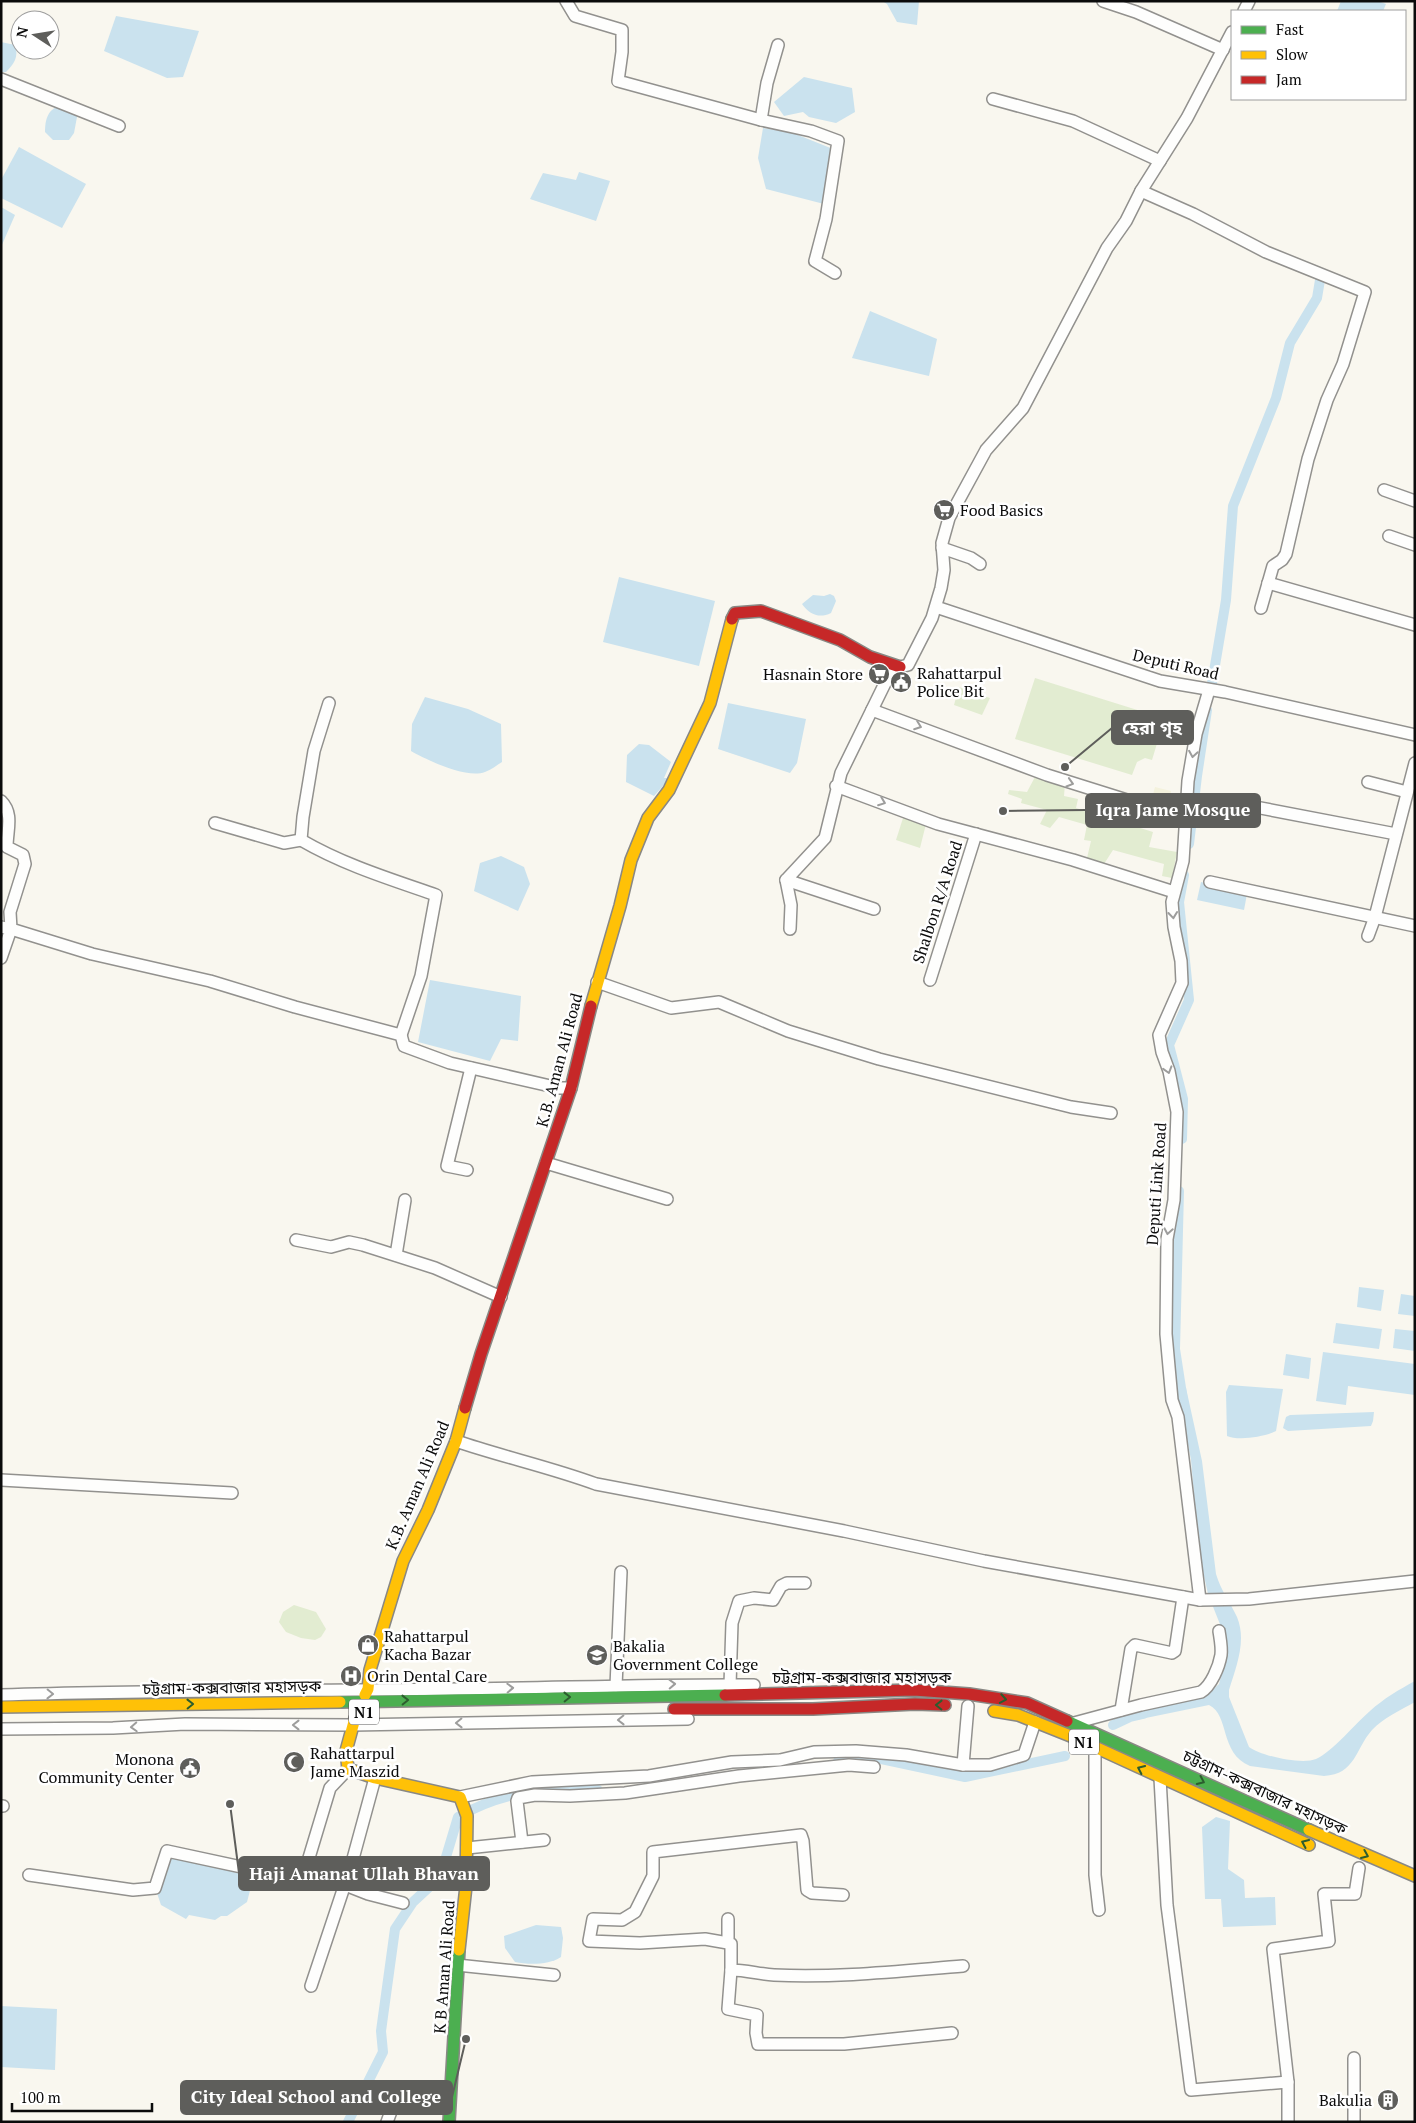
<svg xmlns="http://www.w3.org/2000/svg" width="1416" height="2123" font-family="'PT Serif','Noto Sans Bengali',serif">
  <style>
    .farmland { fill: #f4f2dd }
    .green { fill: #e2ecd1 }
    .water { fill: #cae2ee }
    .lines { fill: none; stroke-linecap: round; stroke-linejoin: round }
    .canal { stroke: #cae2ee; stroke-width: 10 }
    .street-casing { stroke: #92918e; stroke-width: 14 }
    .fast-casing { stroke: #898884; stroke-width: 14 }
    .slow-casing { stroke: #898884; stroke-width: 14 }
    .jam-casing { stroke: #898884; stroke-width: 14 }
    .street { stroke: #fefefd; stroke-width: 11 }
    .fast { stroke: #4caf50; stroke-width: 11 }
    .slow { stroke: #ffc107; stroke-width: 11 }
    .jam { stroke: #c62828; stroke-width: 11 }
    .oneway { stroke: #9d9d9c }
    .oneway2 { stroke: #2c5d2e }
    .labels { text-anchor: middle; dominant-baseline: central; stroke-width: 5; stroke-linejoin: round; paint-order: stroke }
    .shield { fill: #fff; stroke: #545454; stroke-width: 1 }
    .shield-label { font-size: 15px; font-weight: bold; fill: #0b0b0b }
    .poi-label { font-size: 16px; fill: #0b0b0b; stroke: #fff; text-anchor: start }
    .street-label { font-size: 16px; fill: #0b0b0b; stroke: #fff }
    .leader { fill: none; stroke: #5e5e5b; stroke-width: 2 }
    .callout-dot { fill: #5e5e5b; stroke: #fff; stroke-width: 2 }
    .callout { fill: #5e5e5b; stroke: #5e5e5b; stroke-width: 2 }
    .callout-label { font-size: 18px; text-anchor: middle; font-weight: bold; fill: #fff }
  </style>
  <rect width="100%" height="100%" fill="#f9f7ef"/>
  <polygon class="farmland" points="1155,787 1171,791 1170,797 1182,800 1180,809 1151,802"/>
  <g class="green">
    <polygon points="1035,678 1147,713 1144,721 1162,727 1152,760 1145,758 1137,762 1132,775 1015,739"/>
    <polygon points="959,687 990,698 982,715 954,705"/>
    <polygon points="1036,775 1065,784 1064,796 1078,799 1076,808 1153,832 1149,847 1177,852 1172,878 1162,876 1164,864 1113,850 1104,864 1087,858 1091,841 1084,840 1087,825 1059,817 1050,828 1040,824 1047,810 1021,803 1022,799 1008,794 1009,790 1027,792"/>
    <polygon points="903,818 926,824 920,848 896,840"/>
    <polygon points="294,1605 316,1612 326,1629 321,1637 315,1640 301,1638 286,1632 279,1622 283,1612"/>
  </g>
  <g class="water">
    <polygon points="882,1 919,1 917,25 897,22 887,4"/>
    <polygon points="1341,1 1378,1 1386,4 1383,11 1337,11"/>
    <polygon points="116,16 199,31 183,77 167,78 104,51"/>
    <path d="M 1,42 L 15,45 C 19,57 14,64 6,72 L 1,72 Z"/>
    <polygon points="804,77 852,88 855,112 836,123 809,117 803,112 784,116 774,102"/>
    <path d="M 59,106 L 73,112 L 77,117 L 74,133 L 69,140 L 53,140 L 45,132 C 45,121 47,110 59,106 Z"/>
    <polygon points="763,128 793,133 833,149 824,204 766,189 758,158"/>
    <polygon points="19,147 86,184 62,228 1,198 1,180"/>
    <polygon points="579,172 610,181 596,221 530,199 543,173 576,180"/>
    <polygon points="1,207 15,215 1,247"/>
    <polygon points="870,311 937,339 929,376 852,358"/>
    <polygon points="619,577 715,601 699,666 603,642"/>
    <path d="M 830,594 L 834,596 L 836,601 L 831,613 C 819,619 809,614 802,604 L 813,595 L 824,596 Z"/>
    <path d="M 425,697 L 468,709 L 501,724 L 502,762 C 497,765 491,770 485,772 C 466,779 427,760 411,751 L 412,724 Z"/>
    <polygon points="728,703 806,719 797,763 790,773 718,749"/>
    <polygon points="639,744 649,745 671,762 664,778 670,778 654,796 626,782 627,755"/>
    <polygon points="501,856 524,867 530,884 518,911 474,891 480,863"/>
    <polygon points="1201,882 1247,894 1244,910 1197,900"/>
    <polygon points="430,980 521,996 518,1041 501,1039 490,1061 418,1042"/>
    <polygon points="1359,1287 1384,1290 1381,1311 1357,1307"/>
    <polygon points="1401,1294 1415,1296 1415,1316 1398,1314"/>
    <polygon points="1336,1323 1382,1329 1379,1349 1333,1343"/>
    <polygon points="1395,1329 1415,1331 1415,1351 1393,1348"/>
    <polygon points="1323,1352 1415,1364 1415,1395 1348,1386 1346,1405 1316,1401"/>
    <polygon points="1286,1354 1311,1358 1309,1379 1283,1375"/>
    <path d="M 1229,1385 L 1283,1389 L 1276,1431 C 1265,1437 1238,1441 1227,1436 L 1226,1392 Z"/>
    <path d="M 1181,1388 L 1186,1388 L 1202,1461 L 1216,1574 C 1221,1591 1230,1602 1237,1617 C 1247,1641 1236,1667 1229,1690 L 1229,1697 L 1249,1747 C 1261,1756 1302,1765 1316,1759 C 1332,1752 1356,1723 1370,1711 C 1383,1699 1400,1689 1415,1681 L 1415,1702 C 1401,1710 1383,1718 1372,1730 C 1355,1749 1356,1774 1324,1776 L 1250,1766 C 1219,1753 1230,1715 1209,1705 L 1136,1720 L 1130,1717 L 1131,1713 L 1142,1708 L 1210,1692 L 1219,1684 L 1227,1654 L 1227,1642 L 1208,1594 L 1202,1567 L 1197,1529 L 1191,1460 L 1178,1392 Z"/>
    <polygon points="1374,1412 1373,1421 1371,1426 1288,1431 1283,1428 1286,1417 1290,1415"/>
    <polygon points="1216,1817 1230,1821 1228,1869 1244,1880 1245,1898 1275,1897 1276,1925 1223,1927 1221,1899 1205,1899 1202,1827"/>
    <polygon points="168,1855 254,1875 247,1902 227,1916 221,1916 215,1920 189,1915 186,1919 161,1905 156,1890"/>
    <path d="M 536,1925 L 561,1927 L 563,1938 L 561,1957 C 549,1965 529,1965 515,1962 L 505,1948 L 504,1936 Z"/>
    <polygon points="1,2006 57,2009 55,2070 1,2067"/>
  </g>
  <g class="lines">
    <g class="canal">
      <polyline points="1210,695 1226,600 1233,506 1276,398 1290,343 1317,298 1320,280"/>
      <polyline points="1189,844 1197,776 1207,710"/>
      <polyline points="1182,1139 1183,1099 1169,1045 1189,1000 1179,902 1184,875"/>
      <polyline points="1179,1191 1175,1349 1183,1401"/>
      <polyline points="1113,1725 1130,1717 1143,1714"/>
      <polyline points="838,1761 872,1757 965,1777 1065,1756"/>
      <path d="M 348,2122 L 383,2052 L 381,2031 L 395,1929 L 413,1902 L 440,1877 L 458,1817 C 503,1791 547,1787 598,1790"/>
    </g>
    <g class="street-casing">
      <g id="street">
        <polyline points="566,1 575,16 622,30 622,52 618,81 761,120"/>
        <polyline points="1103,1 1136,12 1223,50"/>
        <polyline points="1244,11 1249,1"/>
        <polyline points="1232,32 1187,118 1141,191 1193,214 1266,252 1365,292 1343,364 1327,400 1308,459 1286,554 1282,560 1273,566 1261,608"/>
        <polyline points="778,45 767,83 761,120 811,131 838,141 826,219 815,261 835,273"/>
        <polyline points="1,79 119,126"/>
        <polyline points="993,99 1073,121 1160,161"/>
        <polyline points="1384,490 1415,501"/>
        <polyline points="1389,536 1415,545"/>
        <polyline points="942,548 971,558 980,564"/>
        <polyline points="1268,583 1415,625"/>
        <polyline points="936,607 1160,681 1225,692 1415,735"/>
        <path d="M 329,703 L 314,751 L 303,817 L 301,840 C 344,865 390,879 436,895 L 421,976 L 401,1035"/>
        <polyline points="872,710 1047,775 1149,807 1185,813"/>
        <polyline points="1368,782 1407,792"/>
        <polyline points="836,786 938,824 1073,860 1171,891"/>
        <path d="M 1,801 C 14,814 7,830 7,847 L 23,855 L 25,864 L 10,912 L 11,929 L 92,954 L 210,981 L 295,1007 L 401,1035 L 404,1046 L 450,1063 L 559,1088 L 571,1088"/>
        <polyline points="1250,806 1396,834"/>
        <polyline points="215,823 284,843 301,840"/>
        <polyline points="786,880 791,905 790,929"/>
        <polyline points="1210,882 1415,926"/>
        <polyline points="874,909 786,880 825,838 841,773 892,669 908,665 932,618 941,588 944,570 942,543 949,518 986,450 1023,408 1107,248 1126,221 1141,191"/>
        <polyline points="1,927 11,929 1,958"/>
        <polyline points="1368,936 1375,917 1415,763"/>
        <polyline points="930,980 976,834"/>
        <polyline points="597,982 671,1008 719,1002 788,1031 879,1059 1071,1107 1111,1113"/>
        <polyline points="546,1163 667,1199"/>
        <polyline points="467,1170 447,1166 471,1068"/>
        <polyline points="296,1240 331,1247 349,1242 363,1245 435,1268 501,1297"/>
        <polyline points="396,1255 405,1200"/>
        <path d="M 456,1441 C 503,1457 550,1467 596,1484 L 844,1531 L 984,1561 L 1200,1600 L 1249,1599 L 1415,1581"/>
        <polyline points="1,1480 232,1493"/>
        <polyline points="1200,1600 1178,1417 1172,1400 1166,1334 1167,1239 1174,1200 1177,1112 1169,1071 1162,1052 1159,1035 1182,983 1181,961 1174,927 1172,902 1183,861 1188,781 1196,734 1209,690"/>
        <polyline points="730,1685 732,1623 739,1601 754,1598 773,1600 781,1586 787,1583 805,1583"/>
        <polyline points="616,1686 621,1572"/>
        <path d="M 1,1695 C 154,1690 307,1691 459,1689 C 558,1688 656,1684 754,1685"/>
        <polyline points="1121,1710 1131,1649 1135,1645 1172,1653 1175,1651 1183,1597"/>
        <path d="M 1074,1723 L 1141,1705 L 1201,1692 C 1211,1686 1219,1667 1221,1655 C 1222,1647 1220,1638 1219,1631"/>
        <polyline points="1,1729 113,1728 185,1724 352,1725 688,1719"/>
        <polyline points="1095,1748 1095,1875 1099,1910"/>
        <polyline points="963,1765 968,1706"/>
        <polyline points="1160,1778 1167,1905 1191,2090 1288,2082"/>
        <polyline points="460,1797 532,1782 649,1776 732,1762 780,1760 814,1752 856,1751 906,1755 963,1765 990,1765 1024,1755 1035,1722"/>
        <polyline points="1,1806 3,1806"/>
        <polyline points="522,1842 517,1801 518,1798 535,1795 570,1796 625,1793 739,1776 849,1765 874,1767"/>
        <polyline points="467,1848 544,1840"/>
        <polyline points="29,1875 133,1890 155,1888 167,1851 260,1871 272,1867 305,1871 330,1788 348,1769"/>
        <polyline points="345,1885 368,1894 403,1903"/>
        <path d="M 728,1919 L 728,1943 L 731,1944 L 731,1970 C 746,1970 759,1974 774,1975 C 837,1978 900,1971 963,1966"/>
        <polyline points="728,1943 705,1939 640,1943 589,1941 593,1919 622,1920 635,1912 653,1876 653,1852 801,1835 803,1841 807,1890 812,1893 843,1895"/>
        <polyline points="457,1965 554,1975"/>
        <polyline points="731,1970 728,2009 757,2015 756,2033 758,2044 844,2044 952,2033"/>
        <polyline points="311,1986 351,1866 375,1778"/>
        <polyline points="387,2122 393,2106"/>
        <polyline points="1288,2122 1288,2082 1273,1949 1329,1941 1324,1894 1355,1894 1359,1868"/>
        <polyline points="1354,2122 1354,2058"/>
      </g>
    </g>
    <g class="fast-casing">
      <g id="fast">
        <polyline points="340,1702 725,1695"/>
        <polyline points="1067,1721 1309,1830"/>
        <polyline points="449,2122 459,1950"/>
      </g>
    </g>
    <g class="slow-casing">
      <g id="slow">
        <polyline points="591,1006 620,906 631,860 648,818 669,790 710,703 732,619"/>
        <polyline points="365,1695 368,1689 370,1670 403,1561 428,1510 456,1441 465,1408"/>
        <polyline points="1,1707 340,1702"/>
        <polyline points="994,1711 1018,1715 1073,1737 1309,1845"/>
        <polyline points="355,1718 346,1751 348,1769 375,1778 460,1797 467,1816 466,1886 459,1950"/>
        <polyline points="1309,1830 1415,1876"/>
      </g>
    </g>
    <g class="jam-casing">
      <g id="jam">
        <polyline points="732,619 735,613 761,611 840,640 870,657 900,667"/>
        <polyline points="465,1408 481,1354 571,1088 591,1006"/>
        <polyline points="725,1695 914,1690 969,1694 1027,1703 1067,1721"/>
        <polyline points="674,1709 813,1709 915,1704 945,1705"/>
      </g>
    </g>
    <use href="#street" class="street"/>
    <use href="#fast" class="fast"/>
    <use href="#slow" class="slow"/>
    <use href="#jam" class="jam"/>
  </g>
  <defs><path id="oneway-chevron" d="M-2-3.5L2.5 0L-2 3.5" fill="none" stroke-width="1.6" stroke-linecap="round" stroke-linejoin="round" transform="scale(1.25)"/></defs>
  <g class="oneway">
    <use href="#oneway-chevron" transform="translate(918 726) rotate(20)"/>
    <use href="#oneway-chevron" transform="translate(1193 754) rotate(99)"/>
    <use href="#oneway-chevron" transform="translate(1070 783) rotate(17)"/>
    <use href="#oneway-chevron" transform="translate(882 802) rotate(21)"/>
    <use href="#oneway-chevron" transform="translate(1173 915) rotate(84)"/>
    <use href="#oneway-chevron" transform="translate(1168 1070) rotate(73)"/>
    <use href="#oneway-chevron" transform="translate(1168 1231) rotate(100)"/>
    <use href="#oneway-chevron" transform="translate(672 1684) rotate(-2)"/>
    <use href="#oneway-chevron" transform="translate(510 1688) rotate(-2)"/>
    <use href="#oneway-chevron" transform="translate(50 1694) rotate(1)"/>
    <use href="#oneway-chevron" transform="translate(621 1720) rotate(179)"/>
    <use href="#oneway-chevron" transform="translate(459 1723) rotate(179)"/>
    <use href="#oneway-chevron" transform="translate(296 1725) rotate(180)"/>
    <use href="#oneway-chevron" transform="translate(134 1727) rotate(177)"/>
  </g>
  <g class="oneway2">
    <use href="#oneway-chevron" transform="translate(567 1697) rotate(-1)"/>
    <use href="#oneway-chevron" transform="translate(1003 1699) rotate(10)"/>
    <use href="#oneway-chevron" transform="translate(405 1700) rotate(-1)"/>
    <use href="#oneway-chevron" transform="translate(190 1704) rotate(-1)"/>
    <use href="#oneway-chevron" transform="translate(939 1705) rotate(-179)"/>
    <use href="#oneway-chevron" transform="translate(1141 1769) rotate(-155)"/>
    <use href="#oneway-chevron" transform="translate(1201 1781) rotate(25)"/>
    <use href="#oneway-chevron" transform="translate(1305 1843) rotate(-156)"/>
    <use href="#oneway-chevron" transform="translate(1365 1855) rotate(23)"/>
  </g>
  <defs>
    <g id="supermarket-disc" transform="scale(1.125)"><circle r="9.5" fill="#5e5e5b" stroke="#fff"/><path d="M-6-5.5h2.5l.6 2H6L4.5 2H-2.5L-4.4-4H-6ZM-1.5 3.2a1.3 1.3 0 1 0 .1 0ZM3 3.2a1.3 1.3 0 1 0 .1 0Z" fill="#fff"/></g>
    <g id="civic-disc" transform="scale(1.125)"><circle r="9.5" fill="#5e5e5b" stroke="#fff"/><path d="M-.6-6.5H3V-4.5H.6V-3L4-1V1h2V6H-6V1h2V-1L-.6-3ZM-1.2 2.5V6h2.4V2.5Z" fill="#fff"/></g>
    <g id="shop-disc" transform="scale(1.125)"><circle r="9.5" fill="#5e5e5b" stroke="#fff"/><path d="M-5-2.5h2.3a2.7 3.5 0 0 1 5.4 0H5L5.5 6h-11ZM-1.5-2.5h3a1.5 2.3 0 0 0-3 0Z" fill="#fff"/></g>
    <g id="university-disc" transform="scale(1.125)"><circle r="9.5" fill="#5e5e5b" stroke="#fff"/><path d="M0-5L7-2L0 1L-7-2ZM-4 1L0 2.5L4 1V4Q0 6-4 4Z" fill="#fff"/></g>
    <g id="hospital-disc" transform="scale(1.125)"><circle r="9.5" fill="#5e5e5b" stroke="#fff"/><path d="M-5-5h3v3.5h4V-5h3V5h-3V1.5h-4V5h-3Z" fill="#fff"/></g>
    <g id="mosque-disc" transform="scale(1.125)"><circle r="9.5" fill="#5e5e5b" stroke="#fff"/><path d="M3.5-4.9A6 6 0 1 0 3.5 4.9A5 5 0 1 1 3.5-4.9Z" fill="#fff"/></g>
    <g id="building-disc" transform="scale(1.125)"><circle r="9.5" fill="#5e5e5b" stroke="#fff"/><path d="M-4-6H4V6H1V3H-1V6H-4ZM-2.5-4.3h1.7v1.8h-1.7ZM.8-4.3h1.7v1.8H.8ZM-2.5-1h1.7V.8h-1.7ZM.8-1h1.7V.8H.8Z" fill="#fff"/></g>
  </defs>
  <g fill-rule="evenodd">
    <use href="#supermarket-disc" x="944" y="510"/>
    <use href="#supermarket-disc" x="879" y="674"/>
    <use href="#civic-disc" x="901" y="682"/>
    <use href="#shop-disc" x="368" y="1645"/>
    <use href="#university-disc" x="597" y="1655"/>
    <use href="#hospital-disc" x="351" y="1676"/>
    <use href="#mosque-disc" x="294" y="1762"/>
    <use href="#civic-disc" x="190" y="1768"/>
    <use href="#building-disc" x="1388" y="2100"/>
  </g>
  <g class="labels">
    <g class="shield">
      <rect x="349" y="1699.5" width="30" height="25" rx="4"/>
      <rect x="1069" y="1729.5" width="30" height="25" rx="4"/>
    </g>
    <g class="shield-label">
      <text x="364" y="1712">N1</text>
      <text x="1084" y="1742">N1</text>
    </g>
    <g class="poi-label">
      <text x="960" y="510">Food Basics</text>
      <text x="917" y="673">Rahattarpul<tspan x="917" dy="18">Police Bit</tspan></text>
      <text x="863" y="674" text-anchor="end">Hasnain Store</text>
      <text x="384" y="1636">Rahattarpul<tspan x="384" dy="18">Kacha Bazar</tspan></text>
      <text x="613" y="1646">Bakalia<tspan x="613" dy="18">Government College</tspan></text>
      <text x="367" y="1676">Orin Dental Care</text>
      <text x="310" y="1753">Rahattarpul<tspan x="310" dy="18">Jame Maszid</tspan></text>
      <text x="174" y="1759" text-anchor="end">Monona<tspan x="174" dy="18">Community Center</tspan></text>
      <text x="1372" y="2100" text-anchor="end">Bakulia</text>
    </g>
    <g class="street-label">
      <text transform="translate(1176 664) rotate(13)">Deputi Road</text>
      <text transform="translate(937 902) rotate(-72)">Shalbon R/A Road</text>
      <text transform="translate(559 1060) rotate(-75)">K.B. Aman Ali Road</text>
      <text transform="translate(1156 1184) rotate(-86)">Deputi Link Road</text>
      <text transform="translate(417 1485) rotate(-67)">K.B. Aman Ali Road</text>
      <text x="862" y="1677">চট্টগ্রাম-কক্সবাজার মহাসড়ক</text>
      <text transform="translate(232 1687) rotate(-1)">চট্টগ্রাম-কক্সবাজার মহাসড়ক</text>
      <text transform="translate(1265 1792) rotate(25)">চট্টগ্রাম-কক্সবাজার মহাসড়ক</text>
      <text transform="translate(444 1967) rotate(-86)">K B Aman Ali Road</text>
    </g>
  </g>
  <path class="leader" d="M1065 767L1112 728M1003 811L1086 810M230 1804L239 1873M466 2039L452 2097"/>
  <g class="callout-dot">
    <circle cx="1065" cy="767" r="5"/>
    <circle cx="1003" cy="811" r="5"/>
    <circle cx="230" cy="1804" r="5"/>
    <circle cx="466" cy="2039" r="5"/>
  </g>
  <g class="callout">
    <rect x="1112" y="711" width="81" height="33" rx="5"/>
    <rect x="1086" y="794" width="174" height="33" rx="5"/>
    <rect x="239" y="1857" width="250" height="33" rx="5"/>
    <rect x="181" y="2081" width="271" height="33" rx="5"/>
  </g>
  <g class="callout-label">
    <text x="1152" y="734">হেরা গৃহ</text>
    <text x="1173" y="816">Iqra Jame Mosque</text>
    <text x="364" y="1880">Haji Amanat Ullah Bhavan</text>
    <text x="316" y="2103">City Ideal School and College</text>
  </g>
  <rect width="1416" height="2123" fill="none" stroke="#0b0b0b" stroke-width="5"/>
  <rect x="1231" y="10" width="175" height="90" fill="#ffffff" stroke="#9d9d9d"/>
  <rect x="1241" y="26" width="25" height="8" fill="#4caf50" stroke="#9d9d9d"/>
  <text x="1276" y="35" font-size="15" fill="#0b0b0b">Fast</text>
  <rect x="1241" y="51" width="25" height="8" fill="#ffc107" stroke="#9d9d9d"/>
  <text x="1276" y="60" font-size="15" fill="#0b0b0b">Slow</text>
  <rect x="1241" y="76" width="25" height="8" fill="#c62828" stroke="#9d9d9d"/>
  <text x="1276" y="85" font-size="15" fill="#0b0b0b">Jam</text>
  <g transform="translate(35 35) rotate(282)"><circle r="24" fill="#ffffff" stroke="#9d9d9d"/>
  <path d="M0-4L9 19L0 12L-9 19Z" fill="#5e5e5b"/>
  <text y="-8" font-size="14" font-weight="bold" text-anchor="middle" fill="#0b0b0b">N</text>
  </g>
  <path d="M12 2103v8h140v-8" fill="none" stroke="#0b0b0b" stroke-width="2.5"/>
  <text x="20" y="2103" font-size="15" fill="#0b0b0b" stroke="#ffffff" stroke-width="4" paint-order="stroke">100 m</text>
</svg>
